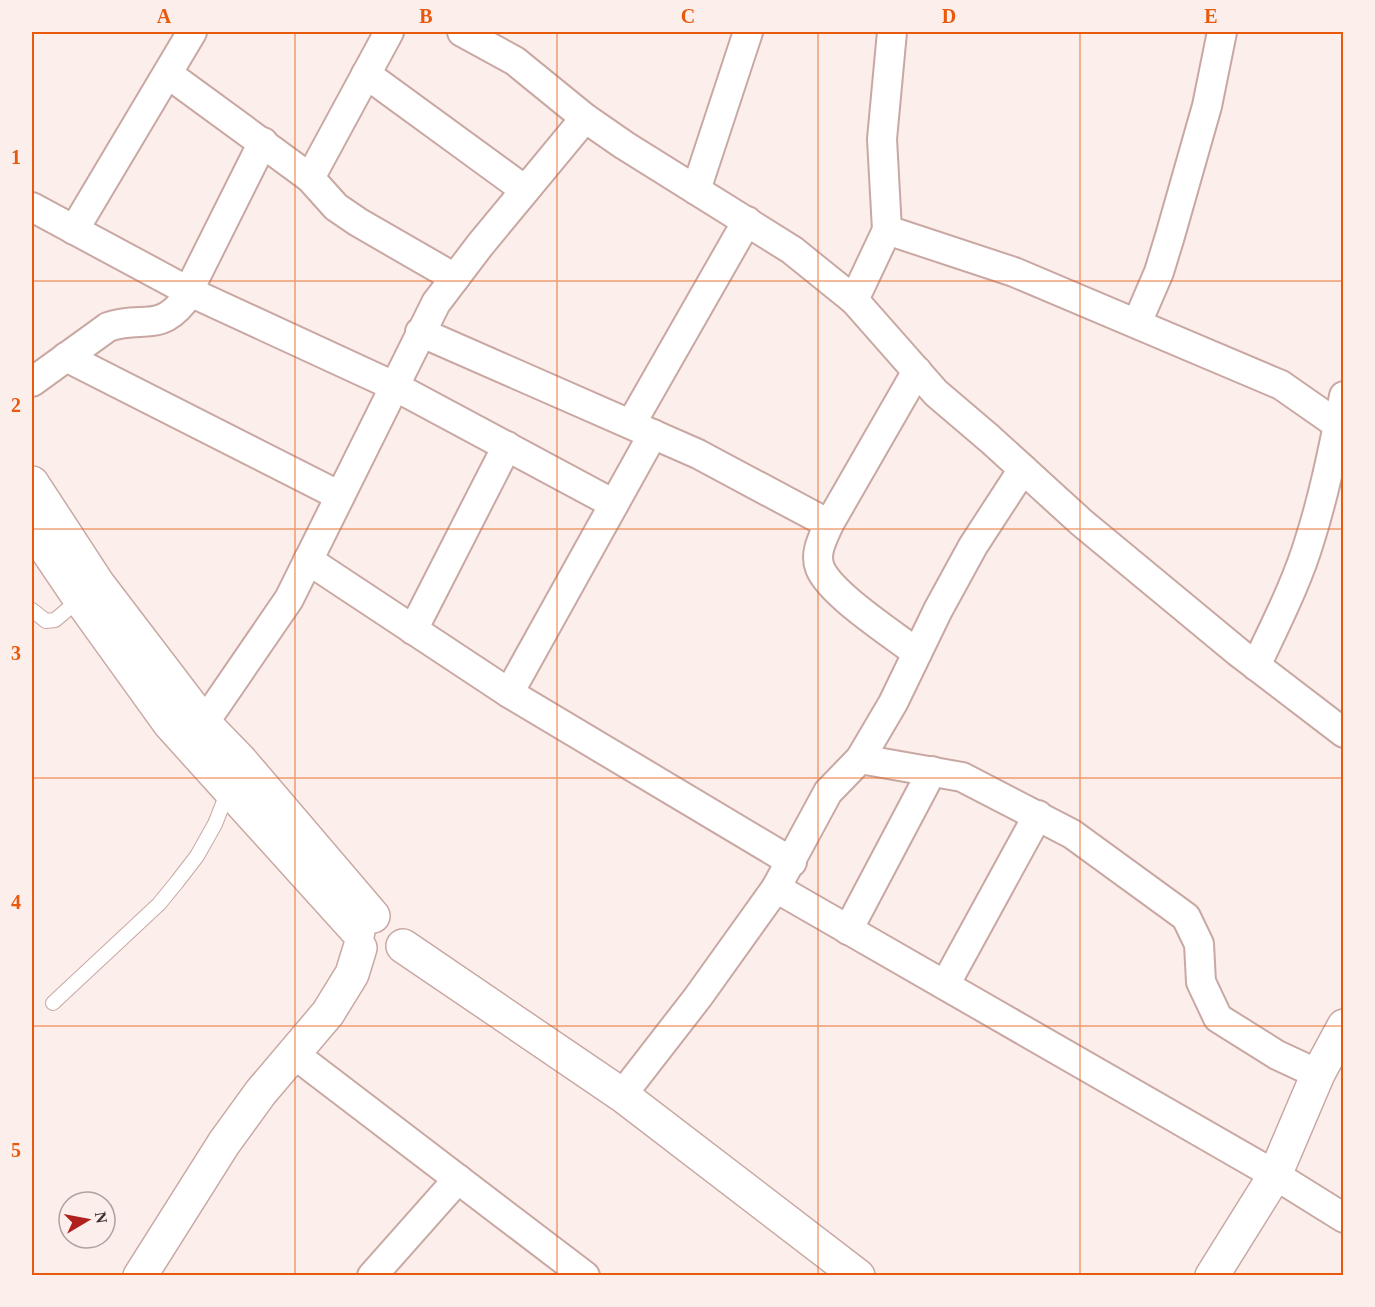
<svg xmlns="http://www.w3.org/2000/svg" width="1375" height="1307" font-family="Georgia,serif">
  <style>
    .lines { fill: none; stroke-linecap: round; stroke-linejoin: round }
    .lane-casing { stroke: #c9a8a3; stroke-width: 16 }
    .street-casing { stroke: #c9a8a3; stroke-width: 32 }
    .secondary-casing { stroke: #c9a8a3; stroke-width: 36 }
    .lane { stroke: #fff; stroke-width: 14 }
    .street { stroke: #fff; stroke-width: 28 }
    .secondary { stroke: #fff; stroke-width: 33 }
    .grid { fill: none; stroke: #e8590c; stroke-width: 1.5; stroke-opacity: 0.55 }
    .neatline { fill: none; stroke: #e8590c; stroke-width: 2 }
    .grid-label { font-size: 20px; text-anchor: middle; font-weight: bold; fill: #e8590c }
  </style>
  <rect width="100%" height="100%" fill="#fceeeb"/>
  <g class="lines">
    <g class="lane-casing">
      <g id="lane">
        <polyline points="32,610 46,621 55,620 80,599"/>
        <polyline points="53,1003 159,904 177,882 197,856 215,824 228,791"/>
      </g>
    </g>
    <g class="street-casing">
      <g id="street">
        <polyline points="462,32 515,61 585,118 624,145 792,250 854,300 936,393 990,439 1081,522 1238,652 1344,733"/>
        <polyline points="168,74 310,178 336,207 358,222 455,278"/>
        <polyline points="366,74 525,190"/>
        <polyline points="310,178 389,32"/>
        <polyline points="696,190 748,32"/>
        <polyline points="32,207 188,291 396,387 614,504"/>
        <polyline points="74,230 192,32"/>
        <polyline points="887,230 1014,272 1281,385 1344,429"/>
        <polyline points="854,300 887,230 882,139 892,32"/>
        <polyline points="1137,323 1159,272 1170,236 1207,106 1222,32"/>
        <polyline points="420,332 698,454 829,524"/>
        <polyline points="66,357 340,496"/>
        <path d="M 917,371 L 829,524 C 823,538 814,553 820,568 C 830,594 894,635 917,653"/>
        <path d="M 32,382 L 108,327 C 141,315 158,333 183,302 L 263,142"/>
        <polyline points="631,424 747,221"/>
        <polyline points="308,560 509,693 792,862"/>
        <polyline points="413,630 507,446"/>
        <path d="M 1256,666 C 1275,625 1297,583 1310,539 C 1325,492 1334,444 1344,396"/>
        <polyline points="509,693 653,434"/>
        <polyline points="204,723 289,599 436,303 480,245 585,118"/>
        <polyline points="860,759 962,777 1072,834 1186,917 1199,944 1201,982 1218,1018 1277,1055 1318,1074"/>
        <polyline points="776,888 1275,1175 1344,1218"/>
        <polyline points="848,930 932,771"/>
        <polyline points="945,985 1038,815"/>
        <polyline points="294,1054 585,1276"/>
        <polyline points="622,1095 698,997 776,888 828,792 860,759 893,703 938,610 973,546 1023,469"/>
        <polyline points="372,1276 458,1179"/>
      </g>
    </g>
    <g class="secondary-casing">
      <g id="secondary">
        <polyline points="32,483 98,584 204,723 240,760 373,916"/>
        <polyline points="32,528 80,599 170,724 358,932"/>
        <polyline points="403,946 622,1095 858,1276"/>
        <polyline points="140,1276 224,1143 261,1092 328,1013 352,974 360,948"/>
        <polyline points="1212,1276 1275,1175 1318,1074 1344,1026"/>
      </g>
    </g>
    <use href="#lane" class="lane"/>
    <use href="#street" class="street"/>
    <use href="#secondary" class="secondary"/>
  </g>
  <path class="grid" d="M 295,32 L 295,1276M 557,32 L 557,1276M 818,32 L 818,1276M 1080,32 L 1080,1276M 32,281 L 1344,281M 32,529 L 1344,529M 32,778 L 1344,778M 32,1026 L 1344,1026"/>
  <rect width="1375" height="1307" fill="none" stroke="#fceeeb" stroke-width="66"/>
  <g transform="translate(87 1220) rotate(80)"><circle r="28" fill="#fceeeb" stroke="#afa19f" stroke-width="1.5"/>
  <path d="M0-4.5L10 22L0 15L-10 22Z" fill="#b0201d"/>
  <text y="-9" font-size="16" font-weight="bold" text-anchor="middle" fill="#3c2e2c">N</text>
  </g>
  <rect x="33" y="33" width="1309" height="1241" class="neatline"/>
  <g class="grid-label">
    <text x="164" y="23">A</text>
    <text x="426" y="23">B</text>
    <text x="688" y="23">C</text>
    <text x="949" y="23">D</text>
    <text x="1211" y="23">E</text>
    <text x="16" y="164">1</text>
    <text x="16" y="412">2</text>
    <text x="16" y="660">3</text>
    <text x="16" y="909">4</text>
    <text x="16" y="1157">5</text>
  </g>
</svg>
